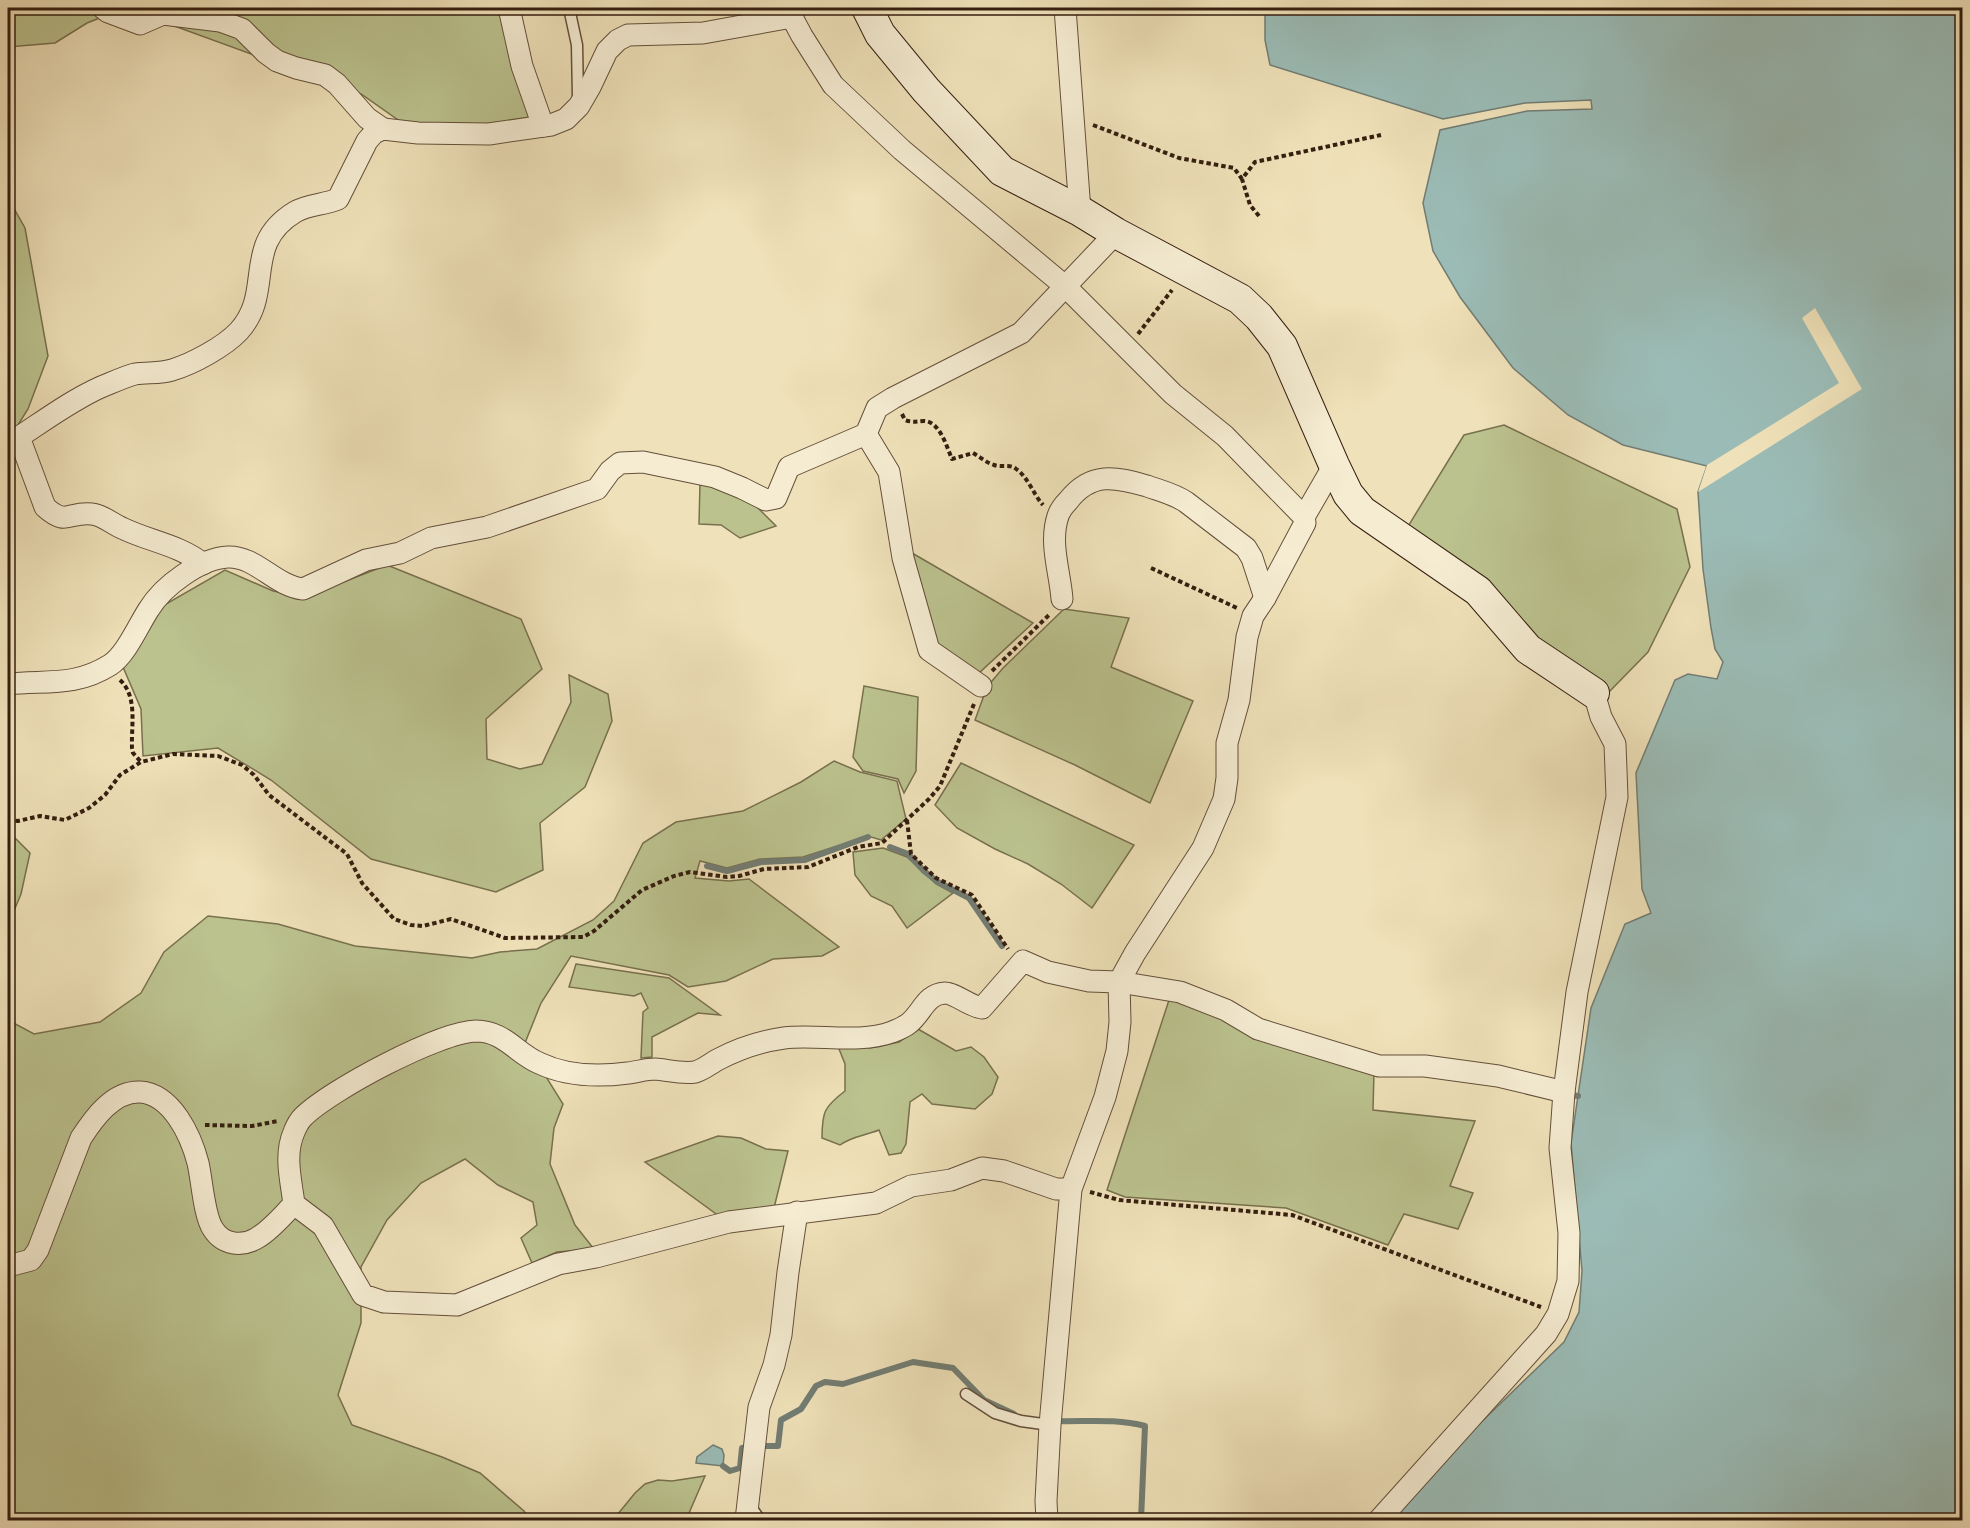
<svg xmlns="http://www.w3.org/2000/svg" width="1970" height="1528" font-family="'Old Standard TT',serif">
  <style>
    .green { fill: #bbc28e; stroke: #78704e; stroke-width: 1.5 }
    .water { fill: #9bbcb6; stroke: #727d73; stroke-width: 1.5 }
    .pier { fill: #efe1b9 }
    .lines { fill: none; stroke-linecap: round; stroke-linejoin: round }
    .stream { stroke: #727d73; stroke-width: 6 }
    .lane-casing { stroke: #644f3a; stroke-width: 13 }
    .street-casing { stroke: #644f3a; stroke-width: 23 }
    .secondary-casing { stroke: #351e0f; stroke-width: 32 }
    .path { stroke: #351e0f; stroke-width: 4; stroke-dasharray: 4.5 3; stroke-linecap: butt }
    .lane { stroke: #f5ecd2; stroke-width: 10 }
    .street { stroke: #f5ecd2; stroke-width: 21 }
    .secondary { stroke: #f5ecd2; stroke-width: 30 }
  </style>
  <rect width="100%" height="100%" fill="#efe1b9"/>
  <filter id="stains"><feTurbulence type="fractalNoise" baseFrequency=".00333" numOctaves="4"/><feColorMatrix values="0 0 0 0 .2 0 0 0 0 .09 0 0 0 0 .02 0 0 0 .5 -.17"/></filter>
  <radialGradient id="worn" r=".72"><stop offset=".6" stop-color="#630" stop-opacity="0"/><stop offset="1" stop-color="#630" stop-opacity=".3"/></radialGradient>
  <g class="green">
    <polygon points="8,8 125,8 87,23 55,43 8,47"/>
    <polygon points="125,8 502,8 531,121 411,129 361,94"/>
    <polygon points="8,198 25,228 48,356 28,409 8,441"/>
    <polygon points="1504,425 1677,509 1690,567 1648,652 1609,692 1594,680 1537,646 1407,528 1464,435"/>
    <polygon points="700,483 730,491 749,499 776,526 740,538 721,525 699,524"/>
    <polygon points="912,553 1033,623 979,673 936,648"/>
    <polygon points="387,565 521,619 542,669 486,719 487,759 520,769 542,764 571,702 569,675 608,694 612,721 585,787 540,823 543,870 496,892 371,859 271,780 218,748 143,756 141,709 123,667 159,608 225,570 273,591 305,597"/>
    <polygon points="1064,609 1129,618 1111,667 1193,701 1150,803 1075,765 975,720 987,687 1003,668"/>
    <polygon points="864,686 918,697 916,771 904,793 898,779 863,771 853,757"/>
    <polygon points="834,761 860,772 897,781 906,819 881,840 868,836 803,857 760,859 727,868 700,861 695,878 729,881 749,879 839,947 822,956 773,959 726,981 688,987 669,975 571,956 541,1003 525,1043 563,1104 554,1128 550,1164 575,1225 594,1249 557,1252 532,1263 521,1238 537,1225 533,1202 498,1185 465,1159 421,1183 387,1220 361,1267 361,1323 338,1395 352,1425 442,1457 480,1473 524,1511 530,1520 8,1520 8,1020 34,1034 100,1022 141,993 164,952 208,916 278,924 355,946 472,958 500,952 537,949 593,920 614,901 643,843 676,822 743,811 801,782"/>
    <polygon points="961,763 1134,845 1092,908 1061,884 1028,864 995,849 957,828 935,805"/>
    <polygon points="8,831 30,853 21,894 8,925"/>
    <polygon points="883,848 907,857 936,884 953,893 907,928 892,906 871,896 855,875 853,852"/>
    <polygon points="576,964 669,978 720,1015 698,1013 652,1037 652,1057 641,1058 643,1012 648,1008 641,993 634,996 569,987"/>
    <polygon points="1170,997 1374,1072 1373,1110 1475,1121 1450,1186 1473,1193 1458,1229 1404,1214 1388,1245 1286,1208 1125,1197 1107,1190"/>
    <path d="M 918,1029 L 956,1051 L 971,1047 L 984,1057 L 998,1077 L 992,1094 L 975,1109 L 932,1104 L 922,1094 L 910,1102 L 906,1144 L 901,1153 L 889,1155 L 879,1130 C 864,1136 852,1136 840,1145 L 822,1138 C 822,1112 824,1107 845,1091 L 845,1064 L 837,1044 L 870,1048 L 899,1042 Z"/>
    <polygon points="718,1136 741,1138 766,1149 788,1151 774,1208 723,1219 645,1162"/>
    <polygon points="705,1476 686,1520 613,1520 635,1493 645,1484 658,1480 672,1481"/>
  </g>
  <g class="water">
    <polygon points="1265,8 1962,8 1962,1520 1400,1520 1397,1507 1442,1460 1564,1342 1579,1312 1582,1271 1571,1143 1591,1008 1625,924 1651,913 1642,889 1636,773 1675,680 1688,674 1717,679 1723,662 1715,649 1711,628 1703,569 1698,492 1707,466 1623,445 1568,415 1513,368 1460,297 1433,251 1423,203 1440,130 1527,111 1592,109 1591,100 1525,103 1443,119 1270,65 1265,40"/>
    <polygon points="713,1445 722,1449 724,1455 723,1466 696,1463 697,1457"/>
  </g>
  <polygon class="pier" points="1815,308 1862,389 1698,492 1707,465 1839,383 1802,318"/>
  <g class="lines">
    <g class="stream">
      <polyline points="890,847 908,854 924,871 938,882 969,898 1002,946"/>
      <polyline points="707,866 727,871 761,862 805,860 868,837"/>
      <polyline points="1571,1095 1578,1096"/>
      <path d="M 1054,1421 C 1085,1422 1115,1418 1145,1426 L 1141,1520"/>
      <polyline points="760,1446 778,1446 781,1420 801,1409 816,1386 825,1382 843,1384 913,1362 953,1368 984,1400 1014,1414"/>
      <polyline points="723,1466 730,1471 740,1468 742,1448 750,1447"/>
    </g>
    <g class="lane-casing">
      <g id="lane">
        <polyline points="569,8 577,45 578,99"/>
        <polyline points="966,1394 995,1413 1021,1421 1050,1425"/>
        <polyline points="749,1504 760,1520"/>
      </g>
    </g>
    <g class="street-casing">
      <g id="street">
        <polyline points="103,8 108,12 140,24 163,14 220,21 242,29 266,53 277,61 296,68 325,75 337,84 367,118 383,129"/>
        <polyline points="509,8 522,66 543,126"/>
        <polyline points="787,8 802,36 833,85 902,150 1066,287 1173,394 1225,436 1304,517"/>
        <polyline points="1065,8 1080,211"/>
        <polyline points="866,434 889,472 903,558 929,650 981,686"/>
        <path d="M 203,564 C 180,545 148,541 122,528 C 112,524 103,515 92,514 C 69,511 67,527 45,507 L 19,437 C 45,420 72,400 101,387 C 111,383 124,377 135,374 C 147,372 160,374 172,370 C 192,364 224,347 239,331 C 275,291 241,245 295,212 C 308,204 324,205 338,199 L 367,141 L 374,133 L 383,129 L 418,133 L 489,134 L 551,125 L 566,119 L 579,106 L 590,87 L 607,51 L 618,40 L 628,35 L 703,33 L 792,17"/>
        <path d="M 1062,599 C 1060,572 1049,543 1058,516 C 1060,510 1064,505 1068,501 C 1091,471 1116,477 1147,486 C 1161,491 1174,494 1186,502 L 1246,548 L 1252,558 L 1265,598"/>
        <path d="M 8,684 C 46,680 75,687 110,665 C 126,655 139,624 149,609 C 163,586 201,558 228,557 C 256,556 275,586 303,589 L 366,560 L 400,553 L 431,538 L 487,527 L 597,489 L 610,471 L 620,463 L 643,462 L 715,477 L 742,488 L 766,500 L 776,498 L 789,467 L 866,434 L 877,408 L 893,398 L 1021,333 L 1116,233"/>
        <path d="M 1071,1189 L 1056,1189 L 1004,1171 L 982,1168 L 951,1180 L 911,1186 L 876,1203 L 729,1222 L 596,1257 L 558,1264 L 457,1305 L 384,1302 L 363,1295 L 323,1226 L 294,1204 C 291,1180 284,1155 294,1132 C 296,1127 299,1121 303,1117 C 330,1090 439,1032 476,1031 C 504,1031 516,1053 539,1063 C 566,1076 598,1077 628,1073 C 637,1072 646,1069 655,1069 C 668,1070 681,1074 695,1072 C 703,1070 711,1063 719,1059 C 738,1049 762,1041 784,1038 C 817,1034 859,1044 892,1032 C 897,1030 904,1027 908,1024 C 922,1014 925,994 945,993 C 955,993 969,1006 982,1008 L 1023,961 L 1048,972 L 1089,981 L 1119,982 L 1180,992 L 1226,1010 L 1258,1029 L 1379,1066 L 1425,1066 L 1498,1076 L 1564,1092"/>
        <path d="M 8,1262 L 12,1265 L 31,1260 L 38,1250 L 81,1138 C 94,1118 113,1091 140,1092 C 172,1094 191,1136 198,1163 C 202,1180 204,1216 213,1229 C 223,1245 242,1247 257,1238 C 271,1230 283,1215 294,1204"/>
        <polyline points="746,1520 759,1407 774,1365 781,1335 788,1272 797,1212"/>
        <polyline points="1047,1520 1046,1501 1050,1425 1071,1189 1105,1097 1117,1051 1120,1022 1119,982 1135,953 1203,848 1224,799 1227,778 1227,743 1239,700 1247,637 1253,616 1265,598 1305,523 1304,517 1334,465"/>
        <polyline points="1379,1520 1546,1334 1558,1314 1568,1281 1569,1233 1560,1148 1564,1092 1577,992 1617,797 1615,744 1601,717 1594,693"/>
      </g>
    </g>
    <g class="secondary-casing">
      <polyline id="secondary" points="867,8 880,34 926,90 1002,171 1080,211 1116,233 1240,299 1259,317 1282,346 1334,465 1348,494 1362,511 1478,591 1528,649 1594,693"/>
    </g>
    <g class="path">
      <polyline points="367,8 368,8"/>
      <polyline points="1093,125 1179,158 1234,168 1242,179"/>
      <polyline points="1259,216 1250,205 1242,179 1255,162 1381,135"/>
      <polyline points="1138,334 1172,290"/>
      <path d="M 902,414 L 905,420 C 913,423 917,421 924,421 C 940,421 947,448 952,459 L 973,453 C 980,457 987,463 994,465 C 1000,467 1008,465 1013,467 C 1027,474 1033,494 1043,505"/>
      <polyline points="1151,568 1237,608"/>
      <polyline points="992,671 1050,614"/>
      <path d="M 120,680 C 138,697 131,725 132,748 L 133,753 L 141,762"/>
      <polyline points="8,820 18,821 40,816 65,820 89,808 105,795 120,775 141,762 173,754 218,756 242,765 254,775 269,795 347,854 362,883 394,919 411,925 423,926 451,919 505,938 583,937 594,931 642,890 674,876 690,872 727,877 739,876 764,869 808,867 858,847 882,843 929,799 940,786 974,704"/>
      <polyline points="907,820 911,854 936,878 972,895 1008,949"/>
      <polyline points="205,1125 252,1126 278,1121"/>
      <polyline points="1090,1192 1119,1200 1292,1215 1541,1307"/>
    </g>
    <use href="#lane" class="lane"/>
    <use href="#street" class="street"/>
    <use href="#secondary" class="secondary"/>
  </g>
  <rect width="1970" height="1528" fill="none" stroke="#efe1b9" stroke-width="30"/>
  <rect x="9" y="9" width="1952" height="1510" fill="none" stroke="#351e0f" stroke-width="3"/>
  <rect x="15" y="15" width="1940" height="1498" fill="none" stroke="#351e0f" stroke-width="1.5"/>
  <rect width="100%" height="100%" filter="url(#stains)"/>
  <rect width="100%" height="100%" fill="url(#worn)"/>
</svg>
